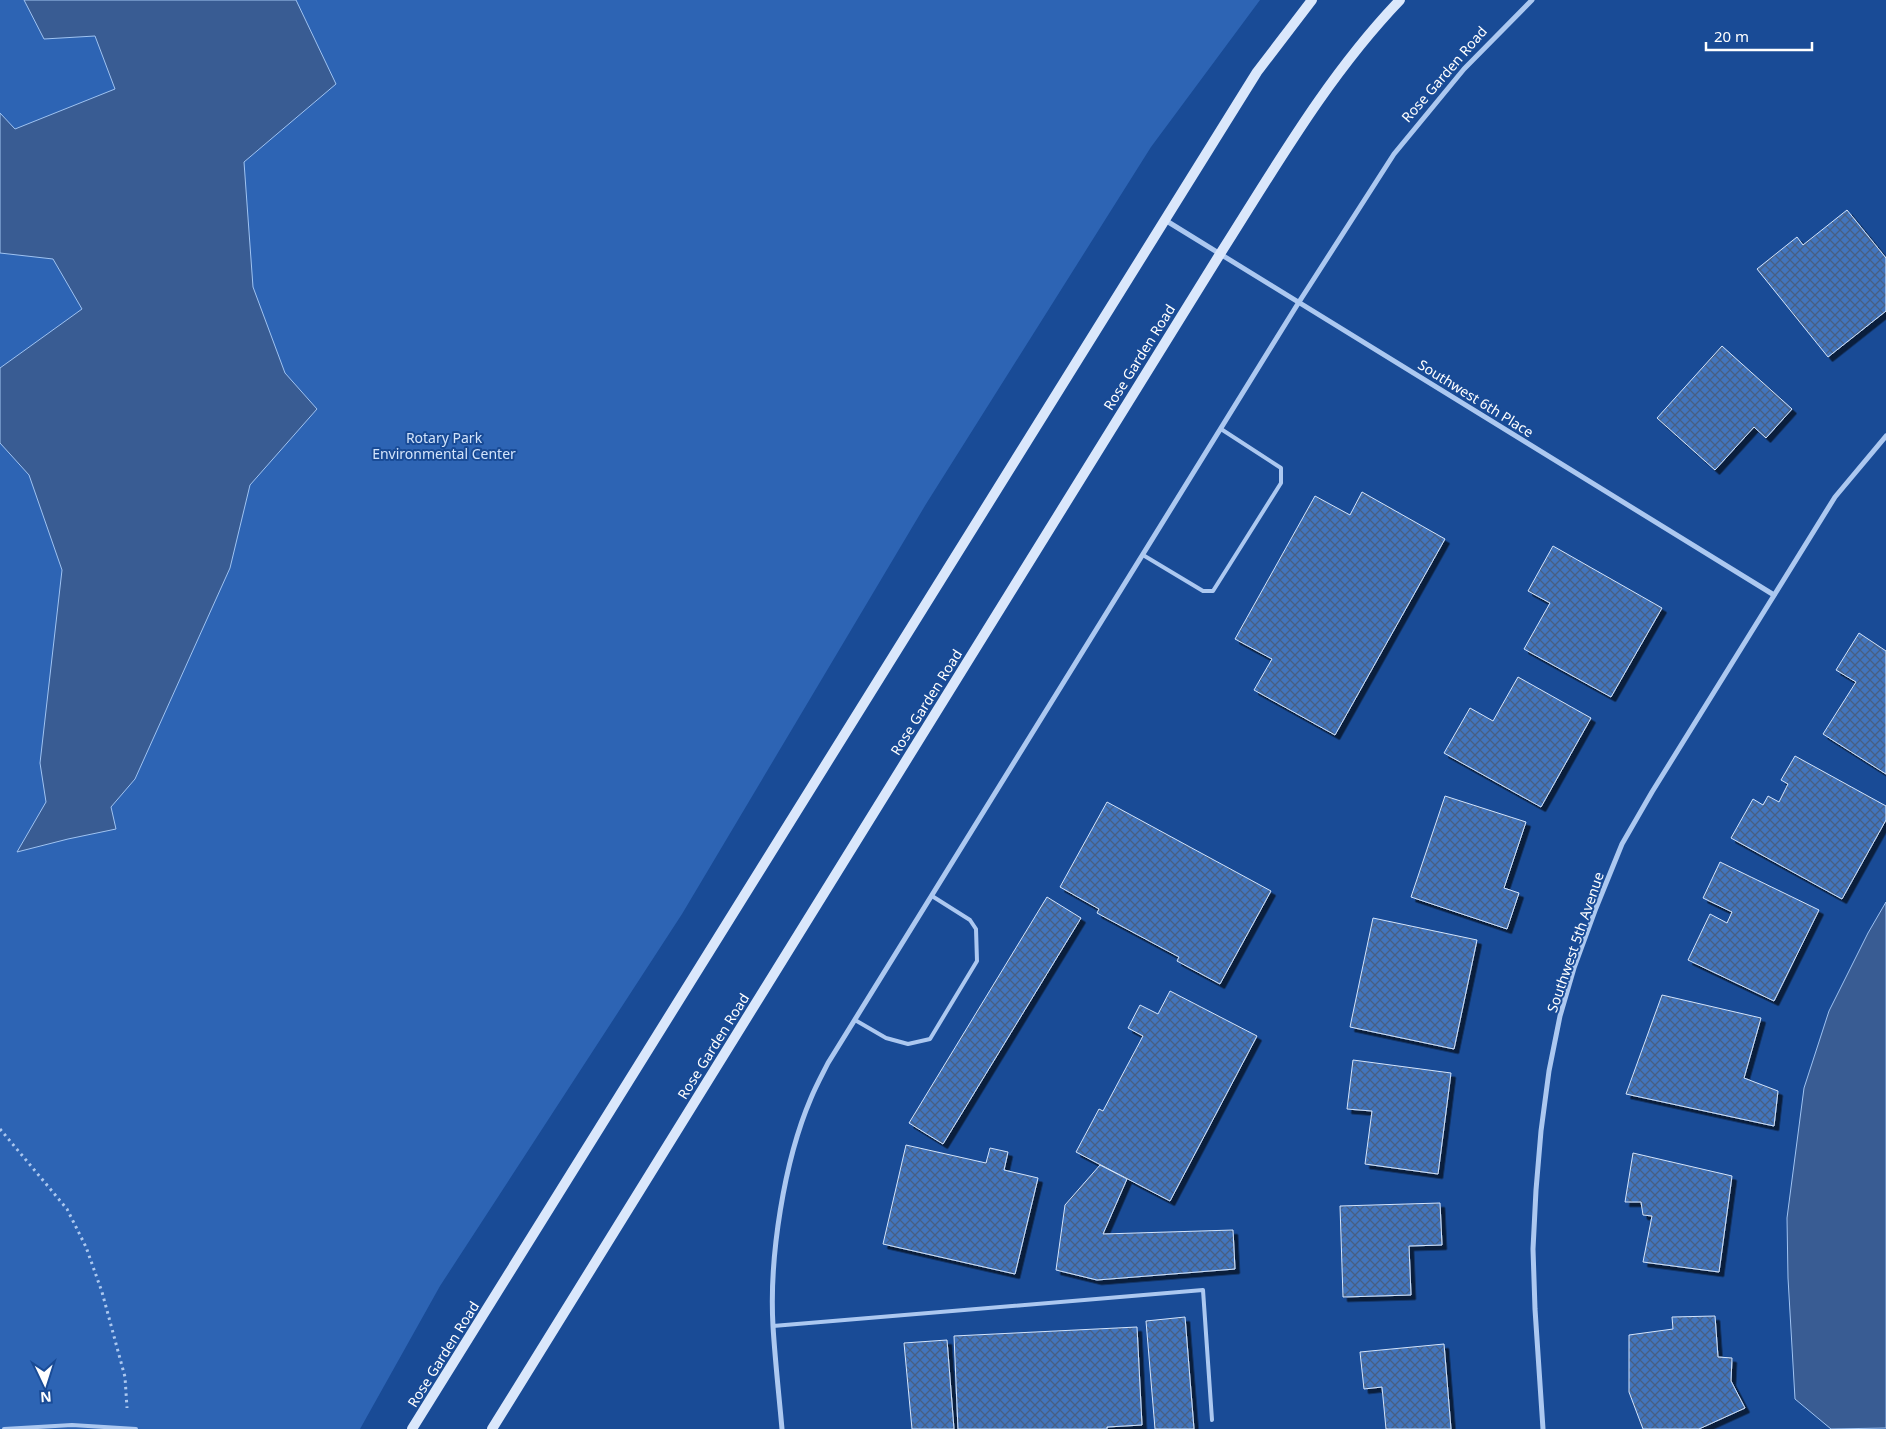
<svg xmlns="http://www.w3.org/2000/svg" width="1886" height="1429" font-family="'Noto Sans',sans-serif">
  <style>
    .park { fill: #2d64b4 }
    .water { fill: #395c93; stroke: #9fc3f2 }
    .building { fill: url(#building-cross-hatch); stroke: #d3e4fb; filter: url(#shadow) }
    .lines { fill: none; stroke-linecap: round; stroke-linejoin: round }
    .path { stroke: #acc8f0; stroke-width: 3; stroke-dasharray: 2.5 4; stroke-linecap: butt }
    .lane { stroke: #acc8f0; stroke-width: 4 }
    .street { stroke: #acc8f0; stroke-width: 5 }
    .secondary { stroke: #dae7fb; stroke-width: 10 }
    .labels { text-anchor: middle; dominant-baseline: central; stroke-width: 4; stroke-linejoin: round; paint-order: stroke }
    .street-label { font-size: 14px; fill: #fff; stroke: #194b96 }
    .park-label { font-size: 14px; fill: #d3e4fb; stroke: #194b96 }
  </style>
  <defs>
    <pattern id="building-cross-hatch" width="8" height="8" patternUnits="userSpaceOnUse" patternTransform="scale(1.25)"><rect width="8" height="8" fill="#4274bd"/><path d="M0 0l8 8M0 8l8-8" fill="none" stroke="#476084"/></pattern>
    <filter id="shadow"><feDropShadow dx="4.5" dy="4.5" stdDeviation="0" flood-color="#0009"/></filter>
  </defs>
  <rect width="100%" height="100%" fill="#194b96"/>
  <polygon class="park" points="0,0 1260,0 1151,147 926,504 682,914 440,1286 360,1429 0,1429"/>
  <g class="water">
    <polygon points="24,0 296,0 336,84 244,162 253,287 285,373 317,409 250,485 230,568 135,779 111,807 116,829 68,839 17,852 46,802 40,763 62,570 29,475 0,443 0,368 82,309 53,259 0,253 0,113 15,129 115,89 95,36 44,39"/>
    <polygon points="1886,902 1886,1428 1831,1429 1795,1399 1788,1278 1787,1218 1804,1088 1829,1011 1868,933"/>
  </g>
  <g class="building">
    <polygon points="1847,210 1886,258 1886,311 1828,357 1757,269 1797,237 1803,245"/>
    <polygon points="1722,346 1792,409 1766,438 1754,427 1715,470 1657,418"/>
    <polygon points="1362,492 1445,539 1335,735 1254,690 1272,659 1235,639 1315,496 1350,515"/>
    <polygon points="1553,546 1662,608 1611,697 1524,649 1550,603 1528,591"/>
    <polygon points="1859,633 1886,651 1886,774 1823,734 1856,682 1836,670"/>
    <polygon points="1518,677 1591,718 1541,807 1444,753 1470,708 1493,721"/>
    <polygon points="1795,756 1886,806 1886,820 1842,899 1731,838 1753,799 1763,805 1768,796 1779,802 1788,784 1781,780"/>
    <polygon points="1445,796 1526,822 1504,888 1519,893 1507,929 1411,897"/>
    <polygon points="1107,802 1271,891 1220,984 1177,961 1179,957 1097,913 1099,909 1060,887"/>
    <polygon points="1720,862 1819,910 1774,1001 1688,960 1710,914 1727,923 1732,912 1703,898"/>
    <polygon points="1047,897 1081,918 943,1144 909,1123"/>
    <polygon points="1373,918 1477,940 1454,1049 1350,1027"/>
    <polygon points="1170,991 1257,1036 1170,1201 1076,1152 1099,1109 1103,1111 1143,1036 1128,1028 1140,1005 1158,1014"/>
    <polygon points="1662,995 1761,1018 1744,1078 1778,1091 1774,1126 1626,1094"/>
    <polygon points="1353,1060 1451,1073 1438,1174 1365,1164 1372,1111 1347,1109"/>
    <polygon points="906,1145 986,1163 990,1148 1008,1152 1004,1170 1038,1178 1015,1274 883,1244"/>
    <polygon points="1633,1153 1732,1176 1719,1272 1643,1262 1652,1216 1643,1215 1641,1202 1625,1202"/>
    <polygon points="1100,1165 1127,1179 1103,1234 1233,1230 1235,1269 1097,1280 1056,1270 1065,1205"/>
    <polygon points="1440,1203 1442,1245 1409,1246 1411,1295 1343,1297 1340,1206"/>
    <polygon points="1715,1316 1718,1357 1732,1358 1731,1381 1745,1408 1699,1429 1643,1429 1629,1392 1629,1335 1673,1329 1672,1317"/>
    <polygon points="1185,1317 1194,1429 1155,1429 1146,1321"/>
    <polygon points="1137,1327 1142,1425 1107,1427 1107,1429 958,1429 954,1336"/>
    <polygon points="947,1340 954,1429 912,1429 904,1343"/>
    <polygon points="1444,1344 1451,1429 1386,1429 1382,1387 1364,1389 1360,1352"/>
  </g>
  <g class="lines">
    <polyline class="path" points="0,1129 67,1209 86,1247 102,1292 125,1377 127,1408"/>
    <g class="lane">
      <polyline points="1143,555 1203,591 1213,591 1281,483 1281,468 1221,429"/>
      <polyline points="855,1020 886,1038 908,1044 930,1039 977,961 976,929 970,920 932,896"/>
      <polyline points="773,1326 1203,1290 1212,1420"/>
      <polyline points="4,1429 72,1425 136,1429"/>
    </g>
    <g class="street">
      <polyline points="1165,220 1774,595"/>
      <path d="M 782,1429 C 779,1395 775,1360 773,1326 C 769,1257 784,1161 811,1098 C 816,1086 822,1075 828,1063 L 1299,302 L 1394,154 L 1464,69 L 1532,0"/>
      <polyline points="1543,1429 1535,1309 1533,1249 1536,1190 1541,1131 1549,1071 1560,1016 1574,968 1596,908 1622,844 1652,792 1835,497 1886,436"/>
    </g>
    <g class="secondary">
      <polyline points="412,1429 1257,72 1312,0"/>
      <path d="M 492,1429 L 1220,254 C 1276,166 1328,75 1400,0"/>
    </g>
  </g>
  <g class="labels">
    <g class="street-label">
      <text transform="translate(1444 74) rotate(-49)">Rose Garden Road</text>
      <text transform="translate(1139 357) rotate(-58)">Rose Garden Road</text>
      <text transform="translate(1476 398) rotate(32)">Southwest 6th Place</text>
      <text transform="translate(926 702) rotate(-58)">Rose Garden Road</text>
      <text transform="translate(1575 942) rotate(-71)">Southwest 5th Avenue</text>
      <text transform="translate(713 1046) rotate(-58)">Rose Garden Road</text>
      <text transform="translate(443 1354) rotate(-58)">Rose Garden Road</text>
    </g>
    <g class="park-label">
      <text x="444" y="437">Rotary Park<tspan x="444" dy="16">Environmental Center</tspan></text>
    </g>
  </g>
  <g transform="translate(45 1384) rotate(176)" stroke="#194b96" stroke-width="4" paint-order="stroke">
  <path d="M0-4L9 19L0 12L-9 19Z" fill="#ffffff"/>
  <text y="-8" font-size="14" font-weight="bold" text-anchor="middle" fill="#ffffff">N</text>
  </g>
  <path d="M1706 42v8h106v-8" fill="none" stroke="#ffffff" stroke-width="2.5"/>
  <text x="1714" y="42" font-size="15" fill="#ffffff" stroke="#194b96" stroke-width="4" paint-order="stroke">20 m</text>
</svg>
